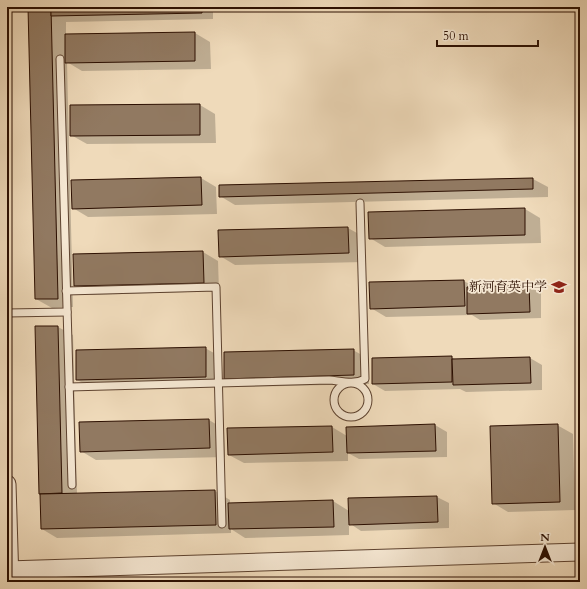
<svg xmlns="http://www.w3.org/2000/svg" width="587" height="589" font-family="Cardo,'Noto Serif SC',serif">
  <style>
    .shadow { fill: #0003 }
    .building { fill: #917961; stroke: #2c0f01 }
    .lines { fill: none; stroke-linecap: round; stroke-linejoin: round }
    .service-casing { stroke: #5d422f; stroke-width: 9 }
    .tertiary-casing { stroke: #5d422f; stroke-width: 19 }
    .service { stroke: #f5e7d2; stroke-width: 7 }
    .tertiary { stroke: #f5e7d2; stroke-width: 17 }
    .labels { text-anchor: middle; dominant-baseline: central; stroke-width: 3.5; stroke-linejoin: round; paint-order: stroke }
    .poi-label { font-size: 13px; fill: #2c0f01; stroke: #f5e7d2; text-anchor: end }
  </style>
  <rect width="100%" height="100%" fill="#efdaba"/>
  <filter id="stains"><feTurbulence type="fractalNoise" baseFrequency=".005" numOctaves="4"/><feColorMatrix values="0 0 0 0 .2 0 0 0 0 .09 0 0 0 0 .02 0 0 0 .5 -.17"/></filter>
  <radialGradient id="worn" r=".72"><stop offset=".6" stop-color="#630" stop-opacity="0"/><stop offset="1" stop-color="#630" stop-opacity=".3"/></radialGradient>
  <g class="shadow">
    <polygon points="29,7 211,7 213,8 213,19 66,22 66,35 195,33 210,42 211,69 82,71 67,62 73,307 52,308 36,299"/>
    <polygon points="200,105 215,114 216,143 87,144 71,135"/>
    <polygon points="201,178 216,187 217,214 88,217 73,208"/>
    <polygon points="533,179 548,187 548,197 235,205 220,196"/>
    <polygon points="525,209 540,218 541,243 385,247 370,238"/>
    <polygon points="348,228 364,237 364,262 235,265 220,256 219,231"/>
    <polygon points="203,252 218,261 219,291 91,295 75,286 74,255"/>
    <polygon points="464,281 476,288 529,286 541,293 541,318 480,320 472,315 386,317 371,308 370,283"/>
    <polygon points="36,327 58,327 73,335 77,494 215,491 230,500 230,504 333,501 349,511 437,497 449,503 449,528 361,531 349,523 349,535 245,538 231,529 231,533 57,538 42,529"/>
    <polygon points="205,348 221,357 221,385 93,388 77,380"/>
    <polygon points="353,350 369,359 369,384 241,387 225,378"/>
    <polygon points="451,357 457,360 530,358 542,365 542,390 466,392 460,389 385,391 373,384"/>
    <polygon points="209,420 224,429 225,457 96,460 81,451"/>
    <polygon points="435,425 447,432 447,457 359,459 348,453 348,461 244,463 229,455 332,427 347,436"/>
    <polygon points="557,425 573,434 575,510 508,512 493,503"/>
  </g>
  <g class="building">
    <polygon points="28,7 51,7 58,299 35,299"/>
    <polygon points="51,7 202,7 202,13 51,16"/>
    <polygon points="195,32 195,61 65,63 65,34"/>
    <polygon points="200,104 200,135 70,136 70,105"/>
    <polygon points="201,177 202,205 72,209 71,180"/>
    <polygon points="533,178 533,189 219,197 219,185"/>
    <polygon points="525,208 525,235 369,239 368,212"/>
    <polygon points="348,227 349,253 219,257 218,230"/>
    <polygon points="203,251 204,283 74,286 73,254"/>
    <polygon points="464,280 465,306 370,309 369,282"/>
    <polygon points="529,285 530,312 467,314 467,287"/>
    <polygon points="35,326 58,326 62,493 39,494"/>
    <polygon points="206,347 206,377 76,380 76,350"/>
    <polygon points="354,349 354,375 224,379 224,352"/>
    <polygon points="452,356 452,382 372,384 372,358"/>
    <polygon points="530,357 531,383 453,385 452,359"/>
    <polygon points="209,419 210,448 80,452 79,422"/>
    <polygon points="435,424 436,451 347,453 346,427"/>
    <polygon points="558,424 560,502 492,504 490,426"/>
    <polygon points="332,426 333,452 228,455 227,428"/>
    <polygon points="215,490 216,525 41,529 40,494"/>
    <polygon points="437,496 438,522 349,525 348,498"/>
    <polygon points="333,500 334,527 229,529 228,503"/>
  </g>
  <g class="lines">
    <g class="service-casing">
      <g id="service">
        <polyline points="60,59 72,485"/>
        <polyline points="66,291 216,287 222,524"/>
        <polyline points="7,313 67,312"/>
        <circle cx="351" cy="400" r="17"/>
        <path d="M 69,387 L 329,380 C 341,381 354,385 365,379 L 360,203"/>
      </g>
    </g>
    <g class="tertiary-casing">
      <g id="tertiary">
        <polyline points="7,484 10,582"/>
        <polyline points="7,570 580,552"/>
      </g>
    </g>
    <use href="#service" class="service"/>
    <use href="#tertiary" class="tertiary"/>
  </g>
  <defs>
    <g id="school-bare" transform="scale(1.2)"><path d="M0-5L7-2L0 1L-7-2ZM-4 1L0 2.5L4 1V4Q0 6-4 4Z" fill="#8f2418" stroke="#f5e7d2" stroke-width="2.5" paint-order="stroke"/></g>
  </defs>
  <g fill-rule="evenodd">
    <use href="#school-bare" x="559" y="287"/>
  </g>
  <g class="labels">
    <g class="poi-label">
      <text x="547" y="287">新河育英中学</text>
    </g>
  </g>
  <rect width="587" height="589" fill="none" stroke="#efdaba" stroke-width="24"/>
  <rect x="8" y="8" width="571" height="573" fill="none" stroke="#2c0f01" stroke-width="2"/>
  <rect x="12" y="12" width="563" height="565" fill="none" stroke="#2c0f01"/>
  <g transform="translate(545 547)" stroke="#f5e7d2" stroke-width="3" paint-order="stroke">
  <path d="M0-3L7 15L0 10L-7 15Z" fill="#2c0f01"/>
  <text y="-6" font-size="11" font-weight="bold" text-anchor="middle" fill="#2c0f01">N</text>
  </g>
  <path d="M437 40v6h101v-6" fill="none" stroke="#2c0f01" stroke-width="2"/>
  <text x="443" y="40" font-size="12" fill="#2c0f01" stroke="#f5e7d2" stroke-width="3" paint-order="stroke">50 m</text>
  <rect width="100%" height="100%" filter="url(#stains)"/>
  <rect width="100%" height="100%" fill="url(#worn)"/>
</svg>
